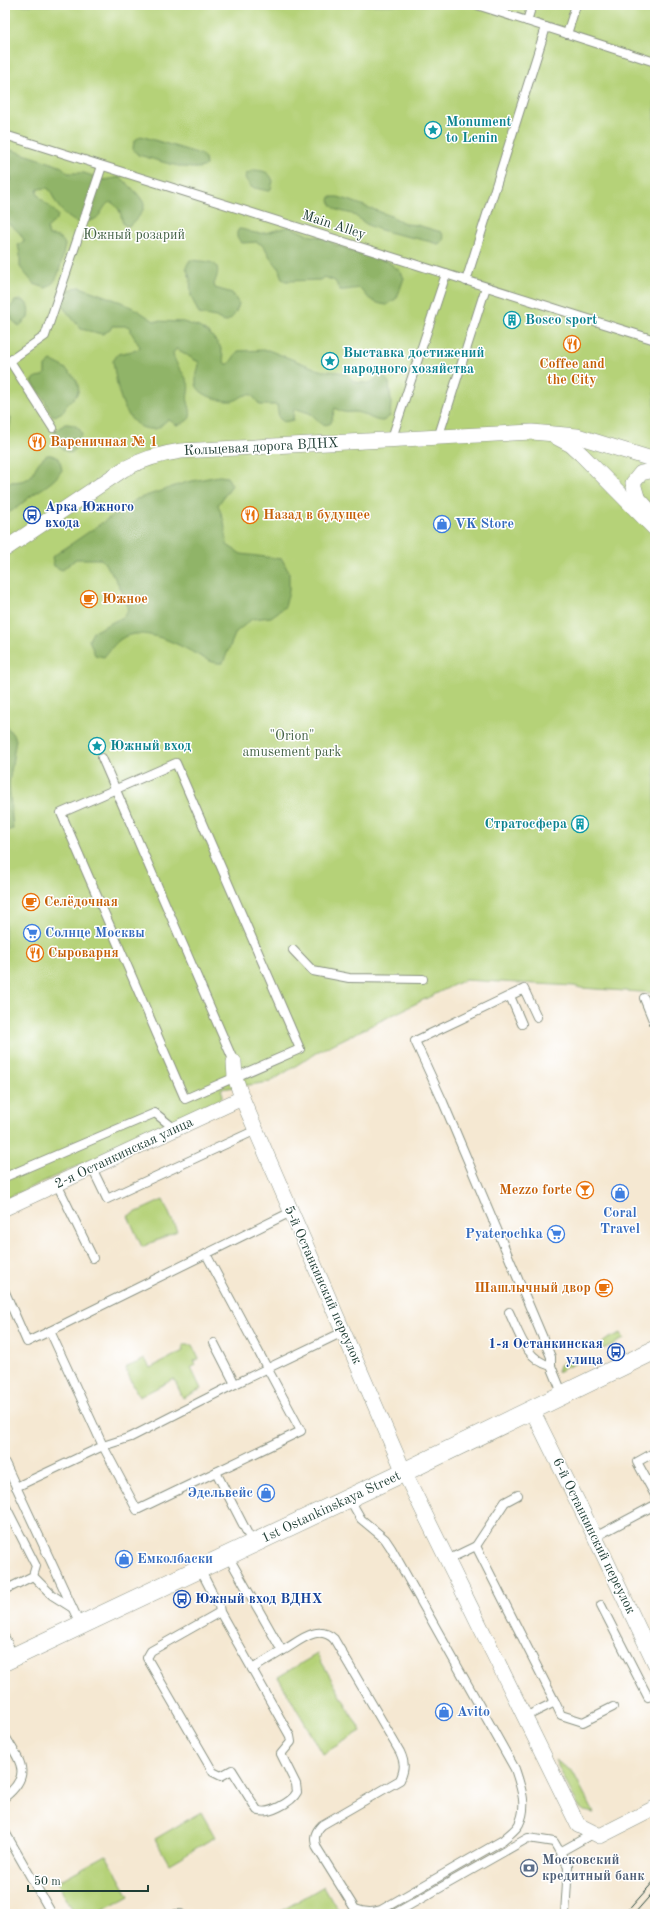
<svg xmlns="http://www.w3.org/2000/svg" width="660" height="1919" font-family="'Old Standard TT',serif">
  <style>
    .green { fill: #b5d278; stroke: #6a8856 }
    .forest { fill: #90b468; stroke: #58784e }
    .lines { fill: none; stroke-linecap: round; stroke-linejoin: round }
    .service-casing { stroke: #8a9283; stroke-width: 10 }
    .minor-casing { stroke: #8a9283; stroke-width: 16 }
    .tertiary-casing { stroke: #8a9283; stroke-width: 20 }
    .service { stroke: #fff; stroke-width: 8 }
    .minor { stroke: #fff; stroke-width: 15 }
    .tertiary { stroke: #fff; stroke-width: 19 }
    .tram { stroke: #1f3d34; stroke-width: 1 }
    .labels { text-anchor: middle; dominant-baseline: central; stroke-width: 3; stroke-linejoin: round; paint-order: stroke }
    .culture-label { font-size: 14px; font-weight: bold; fill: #0d838f; stroke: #fff; text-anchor: start }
    .street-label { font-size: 14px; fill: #1f3d34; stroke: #fff }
    .park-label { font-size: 14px; fill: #446245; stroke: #fff }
    .food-label { font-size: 14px; font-weight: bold; fill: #c56008; stroke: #fff; text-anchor: start }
    .transit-label { font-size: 14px; font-weight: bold; fill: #164399; stroke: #fff; text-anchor: start }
    .shop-label { font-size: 14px; font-weight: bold; fill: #366cbe; stroke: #fff; text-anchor: start }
    .service-label { font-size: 14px; font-weight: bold; fill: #4e5e75; stroke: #fff; text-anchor: start }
  </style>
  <rect width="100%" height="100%" fill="#fff"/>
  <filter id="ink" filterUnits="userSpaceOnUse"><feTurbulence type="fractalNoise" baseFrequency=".025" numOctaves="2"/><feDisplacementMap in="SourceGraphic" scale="8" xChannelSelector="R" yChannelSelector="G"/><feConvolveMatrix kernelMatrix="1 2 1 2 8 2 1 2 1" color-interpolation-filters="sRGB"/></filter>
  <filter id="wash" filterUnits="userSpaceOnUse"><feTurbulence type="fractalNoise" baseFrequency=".012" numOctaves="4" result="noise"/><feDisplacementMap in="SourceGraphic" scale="16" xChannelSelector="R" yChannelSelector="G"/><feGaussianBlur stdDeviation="0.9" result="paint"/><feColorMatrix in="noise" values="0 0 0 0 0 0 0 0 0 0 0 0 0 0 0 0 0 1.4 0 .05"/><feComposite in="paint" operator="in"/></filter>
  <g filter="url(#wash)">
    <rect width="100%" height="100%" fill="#f5e8d2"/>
    <g class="green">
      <polygon points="5,5 655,5 655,993 581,988 574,986 464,980 319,1051 270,1082 221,1089 223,1095 219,1102 5,1199"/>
      <polygon points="163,1200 177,1231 142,1247 128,1216"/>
      <path d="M 621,1333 L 624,1339 L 601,1350 C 599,1340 613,1337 621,1333 Z"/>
      <polygon points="183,1345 192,1345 199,1359 194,1361 196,1365 191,1368 201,1389 183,1398 174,1379 139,1397 125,1368 145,1359 150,1368 183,1351"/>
      <polygon points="571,1359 578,1362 557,1372 559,1365"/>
      <polygon points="317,1654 361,1731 323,1754 278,1677"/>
      <polygon points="555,1760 573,1772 594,1813 584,1811 578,1806"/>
      <polygon points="201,1812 215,1837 169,1864 155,1839"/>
      <polygon points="106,1855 129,1896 97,1914 75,1914 57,1882"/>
      <polygon points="324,1886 340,1914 276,1914"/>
    </g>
    <g class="forest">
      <path d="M 141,136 L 200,154 L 205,158 L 206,165 C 196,175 152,158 138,155 L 133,149 L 134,141 Z"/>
      <path d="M 5,148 L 46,161 L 62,167 L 68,173 L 84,173 L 104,180 L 120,177 C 125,181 145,199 144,206 C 143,213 135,222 129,226 L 124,225 C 121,221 122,215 119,210 C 106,191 105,213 95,219 C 89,222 82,221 76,222 C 63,215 55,204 51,191 L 47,188 L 38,189 L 37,193 C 42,202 52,206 58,216 L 56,220 L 47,228 L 49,236 C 57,236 62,237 65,245 C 61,259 61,281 46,288 L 34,284 L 20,267 L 20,254 L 18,245 L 24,241 C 22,234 12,224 5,223 L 5,182 L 8,183 L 11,181 L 11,177 L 5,176 Z"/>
      <path d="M 254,170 C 264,171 269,171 273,181 L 271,189 L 268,191 L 251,187 L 245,178 L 246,174 Z"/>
      <path d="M 330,197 L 338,197 L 351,201 L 391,216 L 406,224 L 417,225 L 441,232 C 446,237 444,242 438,244 C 416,237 392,235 370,226 C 363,223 358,217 352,214 C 340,210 336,213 329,201 Z"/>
      <path d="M 290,227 L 308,235 L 325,238 L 335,245 L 388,262 L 400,271 L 404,278 L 397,298 L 387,305 C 378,304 370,301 365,294 C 363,292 363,290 361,289 C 359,287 345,291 340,290 L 335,281 L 324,277 L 320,280 L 286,281 L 282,279 L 278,267 L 270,257 L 264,246 L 257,242 L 242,243 L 237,237 L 237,232 L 239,229 C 245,229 249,232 255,233 C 267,235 278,228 290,227 Z"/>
      <path d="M 190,260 C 194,260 196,261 200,261 C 219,262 221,267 214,284 L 215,288 L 232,293 L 239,304 C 236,312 233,320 224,322 L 216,317 L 199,314 L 191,296 L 190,278 L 186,267 Z"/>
      <path d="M 80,287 L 121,302 L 137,310 L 154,321 L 183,322 L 199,327 L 210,334 L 220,346 L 225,364 L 229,364 L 238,351 L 268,350 L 312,367 C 321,373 332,370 343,373 C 349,374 350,379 355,382 C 358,383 366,382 370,384 L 377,378 L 383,376 L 389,382 L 391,402 L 390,416 L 383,421 C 373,421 368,415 360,413 C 350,410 347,416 335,408 L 331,423 C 320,429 318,417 309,413 C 307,412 296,409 294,408 L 293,420 L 284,422 L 279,418 L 277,405 L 260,405 L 252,395 C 242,393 240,400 232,401 C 221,402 198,395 196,384 C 195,377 199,369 199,362 C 190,359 185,352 176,349 L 173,353 C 175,366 184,372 188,383 C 190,390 186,396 188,402 C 192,416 193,420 177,425 L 169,420 C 163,421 161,429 154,429 C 123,432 116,382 113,361 L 118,354 L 137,350 L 140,347 L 131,332 L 131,328 L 127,326 L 112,326 L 110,330 L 102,334 L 81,329 L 63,307 C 60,296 69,288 80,287 Z"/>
      <path d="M 21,300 C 30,303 29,310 28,318 L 19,326 L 12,320 L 9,310 L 15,301 Z"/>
      <path d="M 51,361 C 62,364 85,381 77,394 C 73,401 66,403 64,411 L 55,416 L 51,414 L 44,398 L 32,382 L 36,377 L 42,376 L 45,374 L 45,366 Z"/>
      <polygon points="5,408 11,418 9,431 5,435"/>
      <path d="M 65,424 C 73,424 80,426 82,435 C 77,440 77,449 71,453 C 61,452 55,439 55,431 Z"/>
      <path d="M 47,455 L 51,455 L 59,458 L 62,470 C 54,483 42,488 31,496 C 22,503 16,510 5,514 L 5,488 L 11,482 C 41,481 27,469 47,455 Z"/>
      <path d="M 219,476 L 227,477 L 232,485 L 218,505 L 224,521 L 227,545 L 241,554 L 282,559 L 289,573 L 289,591 L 285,607 L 271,617 L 252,619 L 236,632 L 223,663 C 212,664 204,658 194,653 C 177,643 139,625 121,639 C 115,643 109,651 104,657 L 95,655 L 89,640 L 93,632 L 123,617 L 128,611 C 125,592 113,573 101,559 L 76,559 L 62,570 L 54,566 L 52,557 L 137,499 L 187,482 Z"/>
      <polygon points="5,724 16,739 9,784 13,829 5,831"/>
    </g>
  </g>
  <g filter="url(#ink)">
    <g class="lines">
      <g class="service-casing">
        <g id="service">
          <polyline points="477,5 655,62"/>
          <polyline points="527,21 532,5"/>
          <polyline points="567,34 576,5"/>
          <polyline points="5,135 655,340"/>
          <polyline points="466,281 546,27"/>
          <polyline points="10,361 53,428"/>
          <polyline points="5,364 45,336 102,166"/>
          <polyline points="438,438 486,287"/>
          <polyline points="391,441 446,274"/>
          <polyline points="102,758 234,1062"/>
          <polygon points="176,763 300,1049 185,1099 61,813"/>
          <polyline points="293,950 313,971 349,978 423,979"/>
          <polyline points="510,996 522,1024"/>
          <polyline points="644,998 655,1025"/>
          <polyline points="537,1017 524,989 415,1041 443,1102 551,1357 551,1366"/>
          <polyline points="92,1168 107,1199 256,1130"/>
          <polyline points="5,1177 155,1113 175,1129"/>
          <polyline points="57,1184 93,1258"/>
          <polyline points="206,1254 301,1431 216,1472"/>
          <polyline points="5,1292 27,1342 50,1331"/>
          <path d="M 509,1312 C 519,1333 526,1360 551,1366 L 563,1395"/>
          <polyline points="214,1343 235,1384"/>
          <polyline points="655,1452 637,1462 655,1495"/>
          <polyline points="5,1463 81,1626"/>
          <polyline points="16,1487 103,1446 131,1437 235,1384 343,1332"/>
          <polyline points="5,1505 36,1566 33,1576 5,1590"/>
          <polyline points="595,1537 655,1505"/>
          <polyline points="253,1544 216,1472 137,1510 103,1446 50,1331 291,1212"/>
          <polyline points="476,1546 505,1502 518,1495"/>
          <path d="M 228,1556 L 282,1651 C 299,1642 317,1623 334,1639 L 400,1752 C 405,1763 405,1769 400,1780 L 322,1825 C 315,1832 313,1838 317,1848 L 355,1909 C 365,1913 372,1913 381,1910 L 503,1840 C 508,1835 516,1830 519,1824 C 528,1806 521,1787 515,1769 L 391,1548 L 385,1539 L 361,1519 L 349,1498"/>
          <polyline points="447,1560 476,1546 555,1702 525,1717"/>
          <path d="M 200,1569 L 219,1606 L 220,1612 L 290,1736 L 291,1742 L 281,1754 L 296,1784 L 297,1792 C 292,1802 267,1816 257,1810 L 232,1770 L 221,1776 L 213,1772 L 147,1658 L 151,1651 L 220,1612"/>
          <polyline points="33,1576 52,1595 71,1607"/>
          <polyline points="601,1605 648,1697 655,1694"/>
          <polyline points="5,1638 14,1657"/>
          <polyline points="252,1669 282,1651"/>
          <polyline points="555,1702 561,1715 583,1722 613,1707"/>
          <path d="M 5,1736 C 20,1762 33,1774 5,1797"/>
          <polyline points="5,1832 52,1914"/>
          <polyline points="560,1852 594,1833"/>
          <polyline points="176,1914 181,1914"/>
          <polyline points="394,1914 528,1838 554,1842 568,1866 565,1914"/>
        </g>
      </g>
      <g class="minor-casing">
        <g id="minor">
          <polyline points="556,437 571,445 581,454 655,529"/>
          <polyline points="648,509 637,497 633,483 641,473 655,470"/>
          <path d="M 5,549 L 124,469 C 143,459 160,454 181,451 L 532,432 L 577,436 L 655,460"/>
          <polyline points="234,1062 235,1077 242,1098 404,1472 578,1825 600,1836 655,1808"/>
          <polyline points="5,1208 242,1098"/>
          <polyline points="532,1410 595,1537 655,1663"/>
        </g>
      </g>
      <g class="tertiary-casing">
        <polyline id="tertiary" points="5,1661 404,1472 655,1350"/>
      </g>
      <use href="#service" class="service"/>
      <use href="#minor" class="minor"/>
      <use href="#tertiary" class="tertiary"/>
      <g class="tram">
        <polyline points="625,1914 655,1880"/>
        <polyline points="634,1914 655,1890"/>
      </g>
    </g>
  </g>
  <defs>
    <g id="sight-ring" transform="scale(0.9)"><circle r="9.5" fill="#fff" stroke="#0f9aa8" stroke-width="1.5"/><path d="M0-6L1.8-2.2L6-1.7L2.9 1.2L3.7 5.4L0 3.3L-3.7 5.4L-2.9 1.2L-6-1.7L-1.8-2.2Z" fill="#0f9aa8"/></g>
    <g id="building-ring" transform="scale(0.9)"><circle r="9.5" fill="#fff" stroke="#0f9aa8" stroke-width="1.5"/><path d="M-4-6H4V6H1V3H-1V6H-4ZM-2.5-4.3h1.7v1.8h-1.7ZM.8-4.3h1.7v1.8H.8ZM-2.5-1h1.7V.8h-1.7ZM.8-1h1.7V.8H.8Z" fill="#0f9aa8"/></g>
    <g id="restaurant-ring" transform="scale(0.9)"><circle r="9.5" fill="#fff" stroke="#e8710a" stroke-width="1.5"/><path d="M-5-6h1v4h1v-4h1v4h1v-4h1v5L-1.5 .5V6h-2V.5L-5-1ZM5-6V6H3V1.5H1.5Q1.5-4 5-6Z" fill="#e8710a"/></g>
    <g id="bus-ring" transform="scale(0.9)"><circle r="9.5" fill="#fff" stroke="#1a4fb4" stroke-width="1.5"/><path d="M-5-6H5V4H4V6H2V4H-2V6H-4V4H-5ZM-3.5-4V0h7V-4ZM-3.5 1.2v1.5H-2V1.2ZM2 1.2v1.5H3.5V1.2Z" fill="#1a4fb4"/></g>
    <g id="shop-ring" transform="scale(0.9)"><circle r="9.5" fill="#fff" stroke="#3f7fe0" stroke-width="1.5"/><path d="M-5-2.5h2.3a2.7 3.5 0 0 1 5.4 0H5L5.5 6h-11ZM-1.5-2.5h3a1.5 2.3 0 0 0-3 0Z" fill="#3f7fe0"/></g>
    <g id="cafe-ring" transform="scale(0.9)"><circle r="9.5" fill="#fff" stroke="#e8710a" stroke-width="1.5"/><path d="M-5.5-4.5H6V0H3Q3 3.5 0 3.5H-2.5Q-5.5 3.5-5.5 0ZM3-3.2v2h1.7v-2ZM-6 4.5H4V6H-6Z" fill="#e8710a"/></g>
    <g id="supermarket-ring" transform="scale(0.9)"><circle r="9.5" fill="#fff" stroke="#3f7fe0" stroke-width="1.5"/><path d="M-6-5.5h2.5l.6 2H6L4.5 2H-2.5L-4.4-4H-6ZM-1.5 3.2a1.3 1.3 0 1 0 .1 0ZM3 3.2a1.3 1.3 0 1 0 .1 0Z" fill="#3f7fe0"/></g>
    <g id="bar-ring" transform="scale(0.9)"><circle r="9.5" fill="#fff" stroke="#e8710a" stroke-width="1.5"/><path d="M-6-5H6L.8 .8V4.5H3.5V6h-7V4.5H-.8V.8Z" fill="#e8710a"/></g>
    <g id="bank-ring" transform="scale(0.9)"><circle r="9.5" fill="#fff" stroke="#5c6f8a" stroke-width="1.5"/><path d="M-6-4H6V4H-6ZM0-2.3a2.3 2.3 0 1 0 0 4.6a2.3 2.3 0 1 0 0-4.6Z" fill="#5c6f8a"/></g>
  </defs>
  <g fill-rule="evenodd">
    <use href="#sight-ring" x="433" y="130"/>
    <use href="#building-ring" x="512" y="320"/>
    <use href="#restaurant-ring" x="572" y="344"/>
    <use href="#sight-ring" x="330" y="361"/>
    <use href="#restaurant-ring" x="37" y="442"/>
    <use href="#bus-ring" x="32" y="515"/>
    <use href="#restaurant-ring" x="250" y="515"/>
    <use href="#shop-ring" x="442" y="524"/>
    <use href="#cafe-ring" x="89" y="599"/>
    <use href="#sight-ring" x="97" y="746"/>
    <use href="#building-ring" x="580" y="824"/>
    <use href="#cafe-ring" x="31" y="902"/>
    <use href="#supermarket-ring" x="32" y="933"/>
    <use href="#restaurant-ring" x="35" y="953"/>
    <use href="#bar-ring" x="585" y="1190"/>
    <use href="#shop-ring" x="620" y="1193"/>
    <use href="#supermarket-ring" x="556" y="1234"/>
    <use href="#cafe-ring" x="604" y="1288"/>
    <use href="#bus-ring" x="616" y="1352"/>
    <use href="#shop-ring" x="266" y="1493"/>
    <use href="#shop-ring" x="124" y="1559"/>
    <use href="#bus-ring" x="182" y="1599"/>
    <use href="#shop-ring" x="444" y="1712"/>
    <use href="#bank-ring" x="529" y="1868"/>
  </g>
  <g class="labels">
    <g class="culture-label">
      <text x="446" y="122">Monument<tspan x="446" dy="16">to Lenin</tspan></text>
      <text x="525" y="320">Bosco sport</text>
      <text x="343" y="353">Выставка достижений<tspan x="343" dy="16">народного хозяйства</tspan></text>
      <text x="110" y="746">Южный вход</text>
      <text x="567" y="824" text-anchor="end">Стратосфера</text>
    </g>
    <g class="street-label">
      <text transform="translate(334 225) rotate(18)">Main Alley</text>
      <text transform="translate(261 447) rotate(-3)">Кольцевая дорога ВДНХ</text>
      <text transform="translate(124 1153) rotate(-25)">2-я Останкинская улица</text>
      <text transform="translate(323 1285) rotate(66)">5-й Останкинский переулок</text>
      <text transform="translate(331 1507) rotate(-25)">1st Ostankinskaya Street</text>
      <text transform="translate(594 1536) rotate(64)">6-й Останкинский переулок</text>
    </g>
    <g class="park-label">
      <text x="134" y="235">Южный розарий</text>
      <text x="292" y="736">"Orion"<tspan x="292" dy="16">amusement park</tspan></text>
    </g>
    <g class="food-label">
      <text x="572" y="364" text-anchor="middle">Coffee and<tspan x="572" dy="16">the City</tspan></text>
      <text x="50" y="442">Вареничная № 1</text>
      <text x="263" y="515">Назад в будущее</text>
      <text x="102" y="599">Южное</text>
      <text x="44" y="902">Селёдочная</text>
      <text x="48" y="953">Сыроварня</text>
      <text x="572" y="1190" text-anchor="end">Mezzo forte</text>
      <text x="591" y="1288" text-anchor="end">Шашлычный двор</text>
    </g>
    <g class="transit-label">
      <text x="45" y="507">Арка Южного<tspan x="45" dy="16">входа</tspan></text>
      <text x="603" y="1344" text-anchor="end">1-я Останкинская<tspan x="603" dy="16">улица</tspan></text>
      <text x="195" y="1599">Южный вход ВДНХ</text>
    </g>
    <g class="shop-label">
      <text x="455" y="524">VK Store</text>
      <text x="45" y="933">Солнце Москвы</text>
      <text x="620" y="1213" text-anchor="middle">Coral<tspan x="620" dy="16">Travel</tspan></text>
      <text x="543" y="1234" text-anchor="end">Pyaterochka</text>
      <text x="253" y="1493" text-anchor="end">Эдельвейс</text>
      <text x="137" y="1559">Емколбаски</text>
      <text x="457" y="1712">Avito</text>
    </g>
    <g class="service-label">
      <text x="542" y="1860">Московский<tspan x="542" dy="16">кредитный банк</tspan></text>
    </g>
  </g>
  <rect width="660" height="1919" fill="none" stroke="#fff" stroke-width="20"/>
  <path d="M28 1885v6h120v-6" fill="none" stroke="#1f3d34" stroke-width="2"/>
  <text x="34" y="1885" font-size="12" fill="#1f3d34" stroke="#ffffff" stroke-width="3" paint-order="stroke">50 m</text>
</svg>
